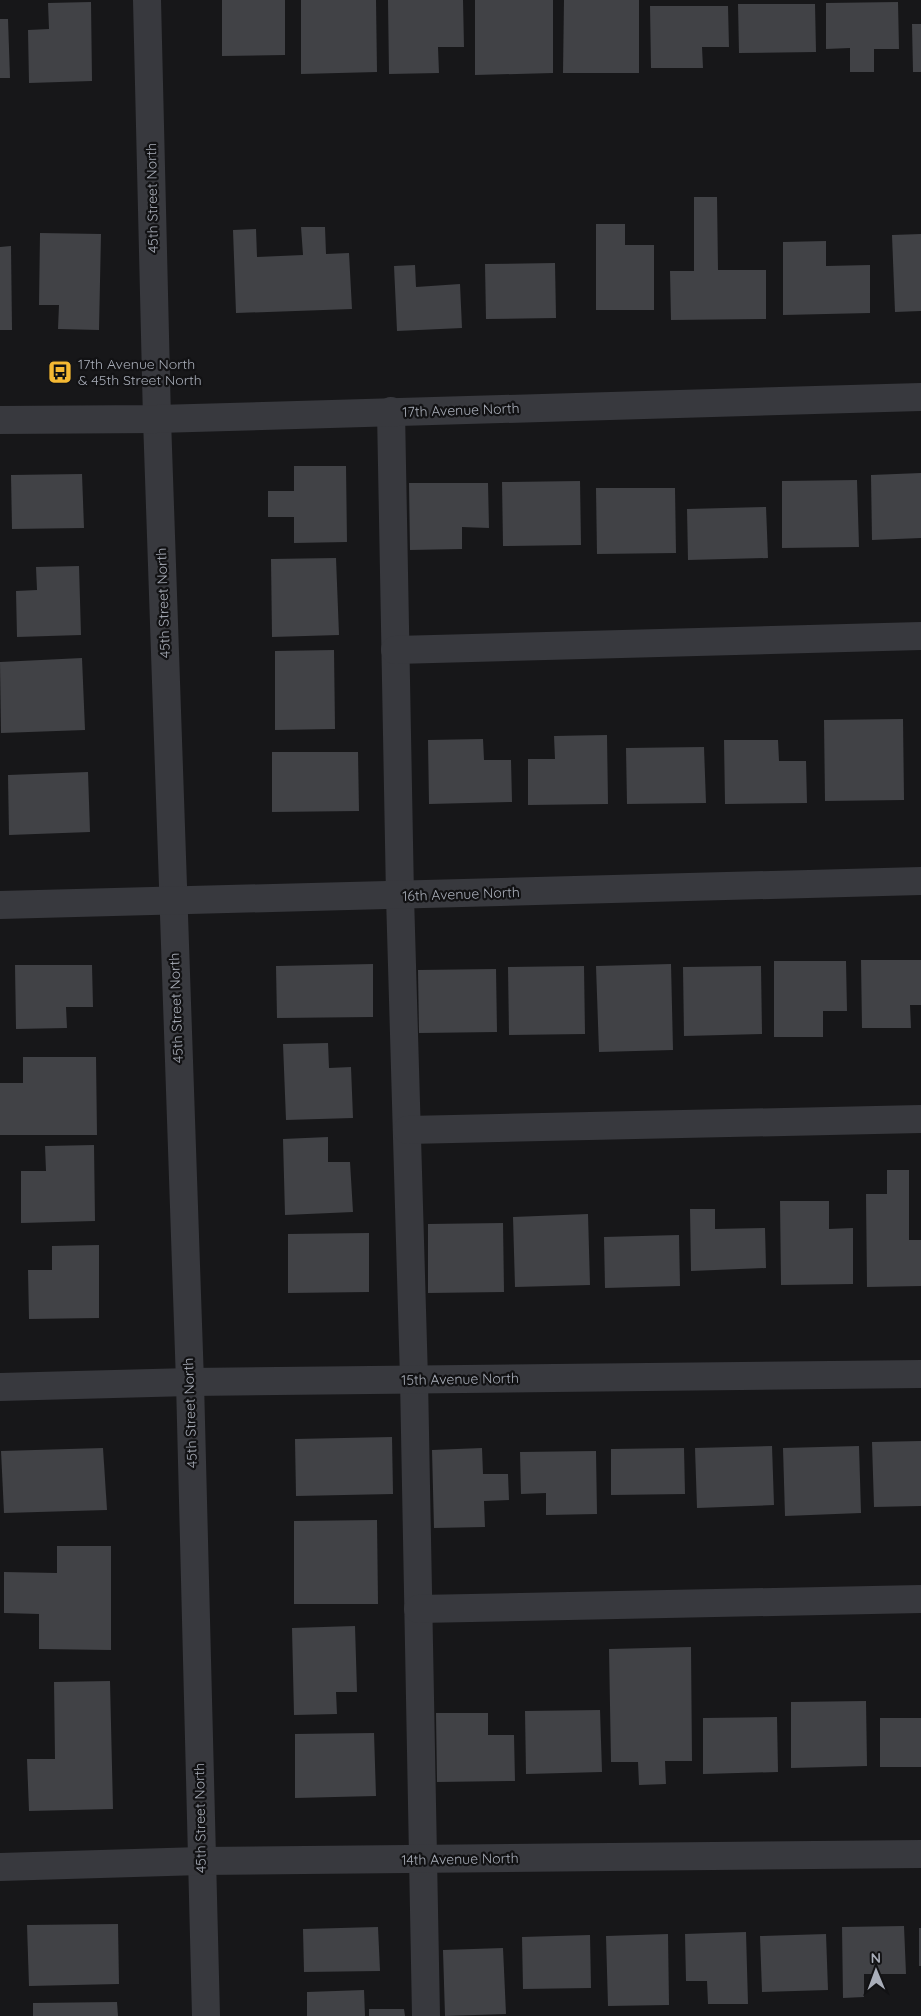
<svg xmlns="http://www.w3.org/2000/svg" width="921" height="2016" font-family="Quicksand,sans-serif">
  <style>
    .building { fill: #414246 }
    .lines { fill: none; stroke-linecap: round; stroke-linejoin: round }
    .minor { stroke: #38393e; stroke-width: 28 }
    .labels { text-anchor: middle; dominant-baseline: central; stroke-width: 4.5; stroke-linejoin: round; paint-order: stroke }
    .street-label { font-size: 14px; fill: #a9aeb9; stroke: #121214 }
    .poi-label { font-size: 14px; fill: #a9aeb9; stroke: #121214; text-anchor: start }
  </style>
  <rect width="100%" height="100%" fill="#171719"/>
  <g class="building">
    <polygon points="222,0 285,0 285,55 222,56"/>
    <polygon points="301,0 376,0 377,72 301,74"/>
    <polygon points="388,0 463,0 464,47 438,47 439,73 389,74"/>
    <polygon points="475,0 553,0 553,73 475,75"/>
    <polygon points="564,0 639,0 639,73 563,73"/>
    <polygon points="91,2 92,81 29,83 28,30 49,29 48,3"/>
    <polygon points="898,2 899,49 874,49 874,72 850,72 850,48 826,49 826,3"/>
    <polygon points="738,4 815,4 816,52 739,53"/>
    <polygon points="650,6 728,6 729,47 702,47 703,68 651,68"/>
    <polygon points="0,19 8,19 10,78 0,78"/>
    <polygon points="912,24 921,24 921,72 913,72"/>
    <polygon points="694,197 717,197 718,270 766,270 766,319 671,320 670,271 694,271"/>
    <polygon points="596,224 625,224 625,245 654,245 654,310 596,310"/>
    <polygon points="301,227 325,227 326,254 349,253 352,309 236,313 233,230 256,229 257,257 303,255"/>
    <polygon points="40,233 101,234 99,330 58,329 59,305 39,305"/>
    <polygon points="921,234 921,311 895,312 892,235"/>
    <polygon points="826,241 826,266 870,265 870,313 783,315 783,242"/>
    <polygon points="11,246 12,330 0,330 0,247"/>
    <polygon points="555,263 556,318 486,319 485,264"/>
    <polygon points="415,265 416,287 460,284 462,328 397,331 394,266"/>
    <polygon points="294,466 346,466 347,542 294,543 294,517 268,517 268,491 294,491"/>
    <polygon points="921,473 921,538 872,540 871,475"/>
    <polygon points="82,474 84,528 12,529 11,475"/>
    <polygon points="857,480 859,547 782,548 782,481"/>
    <polygon points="580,481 581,545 503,546 502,482"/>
    <polygon points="409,483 488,483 489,528 462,527 462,549 410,550"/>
    <polygon points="596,488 675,488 676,553 597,554"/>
    <polygon points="766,507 768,558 688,560 687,509"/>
    <polygon points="336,558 339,635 272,637 271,559"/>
    <polygon points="79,566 81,635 17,637 16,591 37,590 36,567"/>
    <polygon points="334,650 335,729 275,730 275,651"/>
    <polygon points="82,658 85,730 1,733 0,662"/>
    <polygon points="903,719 904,800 825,801 824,720"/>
    <polygon points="607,735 608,804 528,805 528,759 555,759 554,736"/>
    <polygon points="483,739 484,760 511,760 512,802 429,804 428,740"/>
    <polygon points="724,740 778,740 779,761 806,761 807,803 725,804"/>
    <polygon points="704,747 706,803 627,804 626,748"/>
    <polygon points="272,752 358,752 359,811 272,812"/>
    <polygon points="88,772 90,832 9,835 8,775"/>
    <polygon points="861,960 921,960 921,1005 910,1005 911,1028 862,1028"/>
    <polygon points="774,961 846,961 847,1011 823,1011 823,1037 774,1037"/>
    <polygon points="373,964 373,1017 277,1018 276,966"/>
    <polygon points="671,964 673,1050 599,1052 596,966"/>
    <polygon points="15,965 92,965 93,1007 66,1007 67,1028 16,1029"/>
    <polygon points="584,966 585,1034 509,1035 508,967"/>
    <polygon points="761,966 762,1034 684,1036 683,967"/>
    <polygon points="496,969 497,1032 419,1033 418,970"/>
    <polygon points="328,1043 329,1068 351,1067 353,1118 286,1120 283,1044"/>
    <polygon points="23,1057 96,1057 97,1135 0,1135 0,1083 23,1083"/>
    <polygon points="328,1137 328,1162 350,1162 353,1212 285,1215 283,1139"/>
    <polygon points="94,1145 95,1221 21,1223 21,1171 46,1171 45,1146"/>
    <polygon points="887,1170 909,1170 909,1240 921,1240 921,1286 867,1287 866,1194 887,1194"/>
    <polygon points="780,1201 829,1201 829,1229 853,1228 853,1284 781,1285"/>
    <polygon points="690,1209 715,1209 715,1229 765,1228 766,1268 691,1271"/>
    <polygon points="588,1214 590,1285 515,1287 513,1217"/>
    <polygon points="503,1223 504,1292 428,1293 428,1224"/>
    <polygon points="369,1233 369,1292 288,1293 288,1234"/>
    <polygon points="679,1235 680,1286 605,1288 604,1237"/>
    <polygon points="99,1245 99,1318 29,1319 28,1270 52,1270 52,1246"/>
    <polygon points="392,1437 393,1494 296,1496 295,1439"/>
    <polygon points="921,1441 921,1506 874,1507 872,1442"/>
    <polygon points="772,1446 774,1505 697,1508 695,1448"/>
    <polygon points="859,1446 861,1513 785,1516 783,1448"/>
    <polygon points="103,1448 107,1510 4,1513 1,1451"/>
    <polygon points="482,1448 483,1474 508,1474 509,1500 484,1501 485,1527 434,1528 432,1450"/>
    <polygon points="684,1448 685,1494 611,1495 611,1449"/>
    <polygon points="596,1451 597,1514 546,1515 546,1493 521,1494 520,1452"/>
    <polygon points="377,1520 378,1604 294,1604 294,1521"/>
    <polygon points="57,1546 111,1546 111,1650 39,1649 39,1614 4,1613 4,1572 57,1573"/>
    <polygon points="355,1626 357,1692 336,1692 337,1714 294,1715 292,1628"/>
    <polygon points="691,1647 692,1761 665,1761 666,1784 639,1785 638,1762 611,1762 609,1649"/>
    <polygon points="110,1681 113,1809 29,1811 27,1759 55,1759 54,1682"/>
    <polygon points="866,1701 867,1766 791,1768 791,1702"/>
    <polygon points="600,1710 602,1772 526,1774 525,1711"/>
    <polygon points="436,1713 488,1713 488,1735 514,1735 515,1781 437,1782"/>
    <polygon points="777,1717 778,1772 703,1774 703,1718"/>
    <rect x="880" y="1718" width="41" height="49"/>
    <polygon points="374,1733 376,1796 295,1798 295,1734"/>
    <polygon points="118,1924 119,1984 29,1986 27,1925"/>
    <polygon points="904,1926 906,1974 864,1974 864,1997 843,1998 842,1927"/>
    <polygon points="378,1927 380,1971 304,1972 303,1929"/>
    <rect x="919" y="1928" width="2" height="38"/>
    <polygon points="746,1932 748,2004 708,2004 707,1981 686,1981 685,1934"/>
    <polygon points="668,1934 669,2005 608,2006 606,1936"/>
    <polygon points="826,1934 828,1990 762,1992 760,1936"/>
    <polygon points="590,1935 591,1988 523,1989 522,1937"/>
    <polygon points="503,1948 506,2014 445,2016 443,1950"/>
    <polygon points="364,1990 365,2016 307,2016 307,1992"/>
    <polygon points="117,2002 118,2016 33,2016 33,2003"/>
    <polygon points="369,2009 404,2009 405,2016 369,2016"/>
  </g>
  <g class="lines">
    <g class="minor">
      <polyline points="147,0 157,419 190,1382 206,2016"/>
      <polyline points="391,411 400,896 414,1379 426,2016"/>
      <polyline points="0,420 157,419 921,397"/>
      <polyline points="395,650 921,636"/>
      <polyline points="0,905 921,881"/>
      <polyline points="407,1130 921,1119"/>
      <polyline points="0,1387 190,1382 921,1374"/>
      <polyline points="418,1609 921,1599"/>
      <polyline points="0,1867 201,1861 921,1854"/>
    </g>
  </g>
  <defs>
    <g id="bus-square" transform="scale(1.25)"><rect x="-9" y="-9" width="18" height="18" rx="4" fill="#f5b933" stroke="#121214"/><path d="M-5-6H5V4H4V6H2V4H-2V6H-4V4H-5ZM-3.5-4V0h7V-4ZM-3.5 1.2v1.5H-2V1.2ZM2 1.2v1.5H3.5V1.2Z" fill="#111"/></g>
  </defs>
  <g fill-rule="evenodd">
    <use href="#bus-square" x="60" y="372"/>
  </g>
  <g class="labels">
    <g class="street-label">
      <text transform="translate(152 198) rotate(-91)">45th Street North</text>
      <text transform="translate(461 410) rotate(-2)">17th Avenue North</text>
      <text transform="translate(163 603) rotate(-92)">45th Street North</text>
      <text transform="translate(461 894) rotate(-2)">16th Avenue North</text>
      <text transform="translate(176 1008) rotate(-92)">45th Street North</text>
      <text transform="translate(460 1379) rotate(-1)">15th Avenue North</text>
      <text transform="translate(190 1413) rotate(-92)">45th Street North</text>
      <text transform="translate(200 1818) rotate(-91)">45th Street North</text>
      <text transform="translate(460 1859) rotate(-1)">14th Avenue North</text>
    </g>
    <g class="poi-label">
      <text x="78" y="364">17th Avenue North<tspan x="78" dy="16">&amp; 45th Street North</tspan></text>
    </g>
  </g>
  <g transform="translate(876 1971) rotate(359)" stroke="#121214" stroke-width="4" paint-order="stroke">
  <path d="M0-4L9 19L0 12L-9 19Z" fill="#a9aeb9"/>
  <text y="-8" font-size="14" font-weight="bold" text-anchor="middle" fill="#a9aeb9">N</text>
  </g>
</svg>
